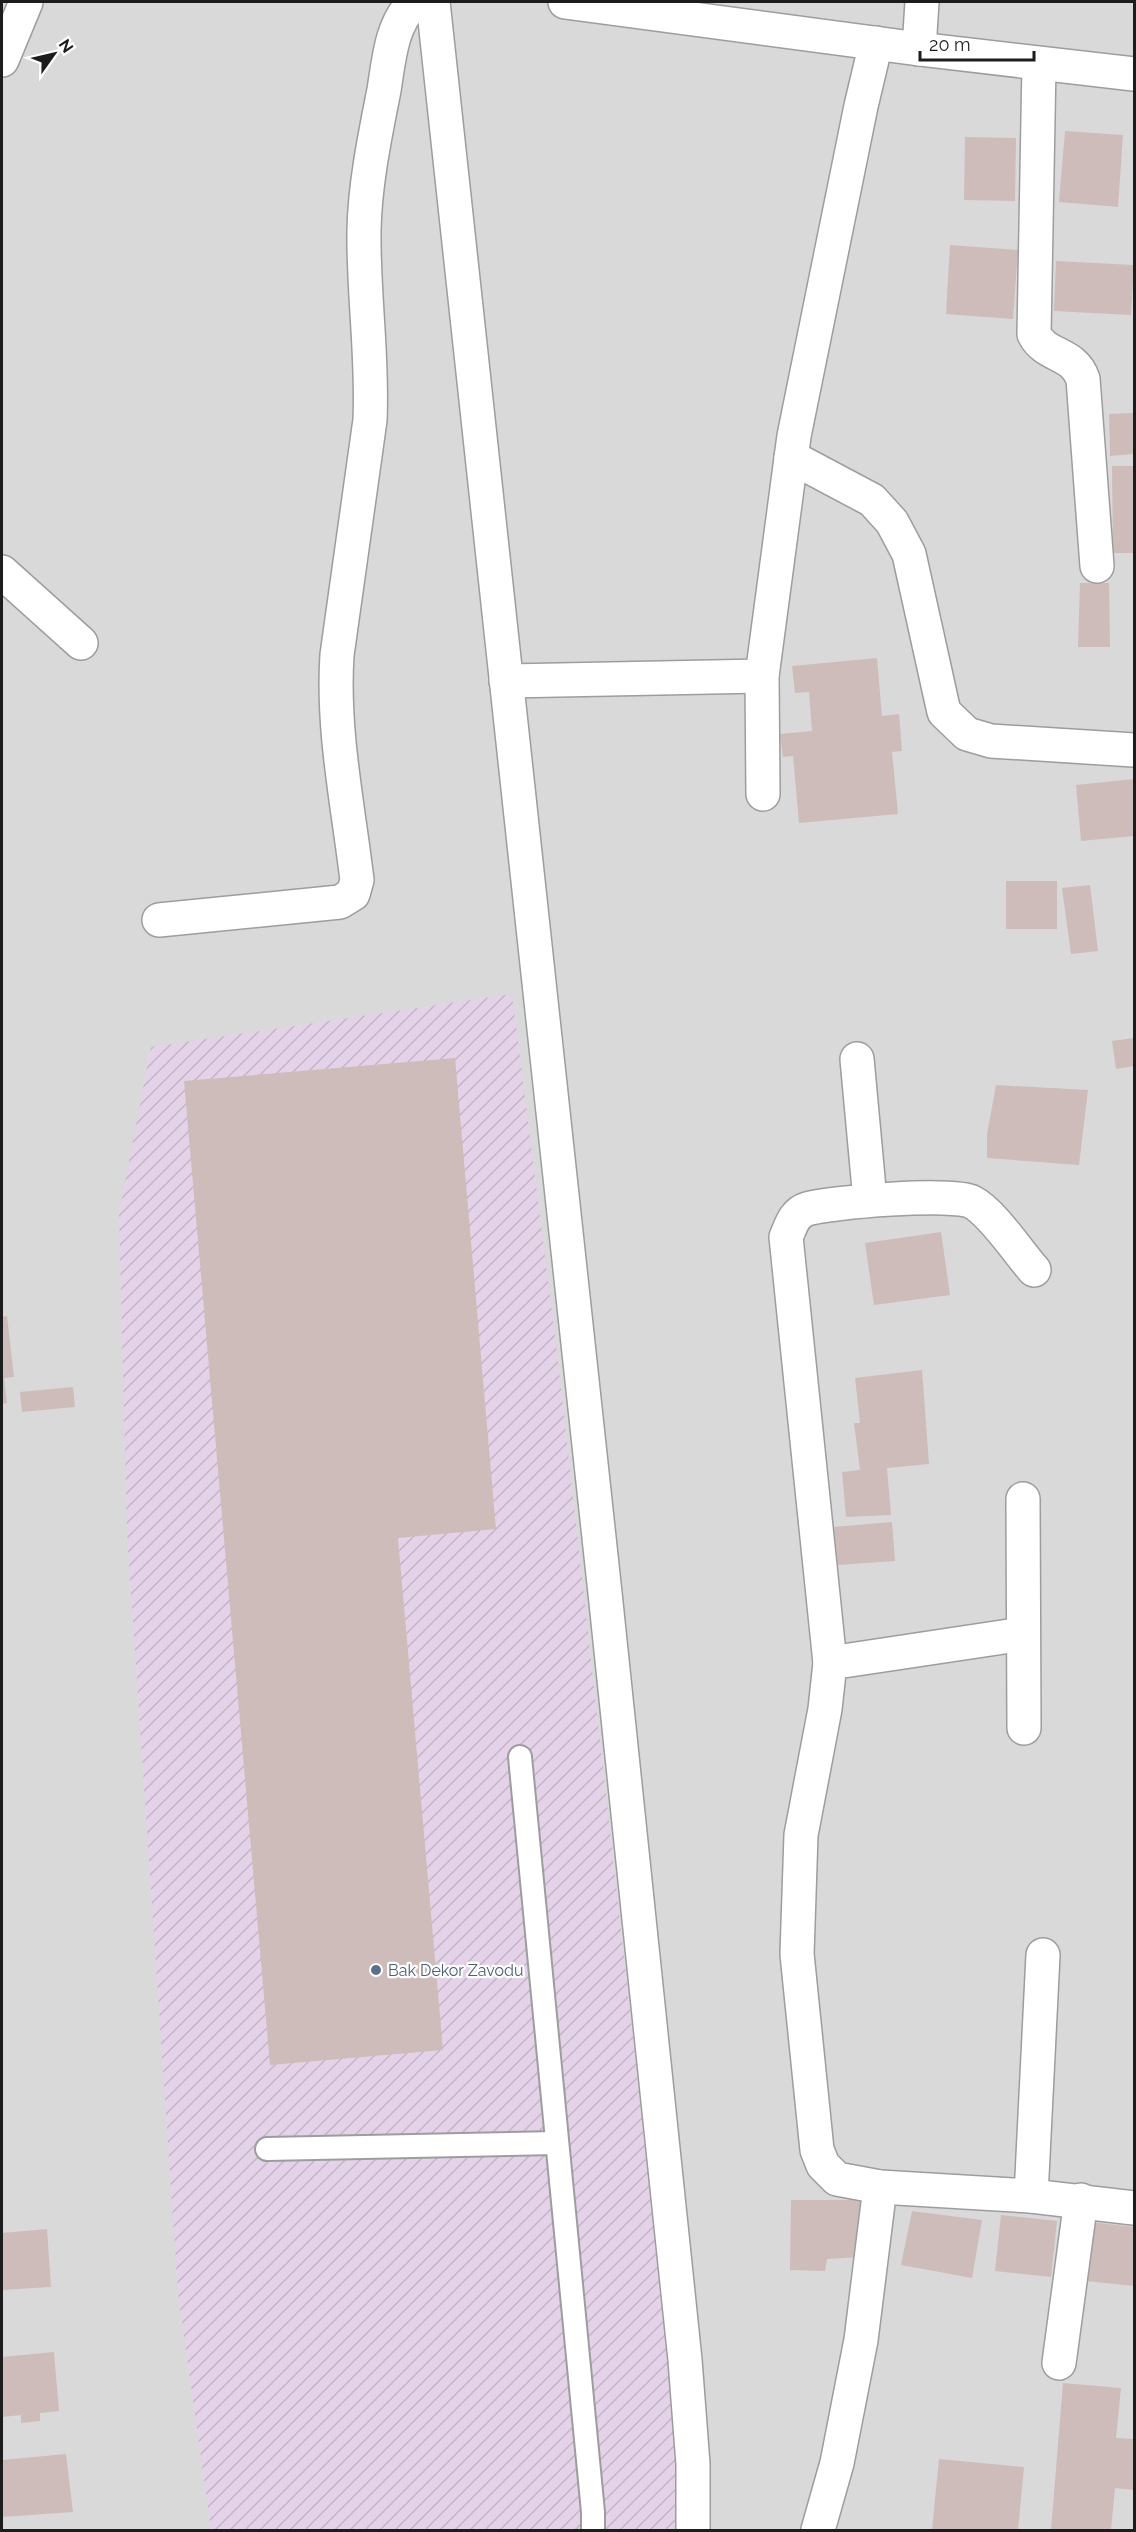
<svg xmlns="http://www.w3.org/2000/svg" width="1136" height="2532" font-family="Raleway,sans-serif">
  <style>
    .residential { fill: #dad9da }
    .industrial { fill: url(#industrial-furrows) }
    .building { fill: #cebcba }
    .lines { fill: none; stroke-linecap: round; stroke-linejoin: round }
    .service-casing { stroke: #9d9d9d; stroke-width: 26 }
    .minor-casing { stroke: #9d9d9d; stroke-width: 36 }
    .service { stroke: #fff; stroke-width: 22 }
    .minor { stroke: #fff; stroke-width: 33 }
    .service-dot { fill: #5c6f8a; stroke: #fff; stroke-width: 2 }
    .labels { text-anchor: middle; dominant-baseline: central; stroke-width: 4.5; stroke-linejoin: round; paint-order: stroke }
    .service-label { font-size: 16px; fill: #4e5e75; stroke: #fff; text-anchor: start }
  </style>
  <defs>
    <pattern id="industrial-furrows" width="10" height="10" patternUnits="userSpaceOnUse" patternTransform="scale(1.5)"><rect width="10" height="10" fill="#e4d2e8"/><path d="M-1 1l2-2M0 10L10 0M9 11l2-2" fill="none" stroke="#c3b4c6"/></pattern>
  </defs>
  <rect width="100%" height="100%" fill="#eee5e1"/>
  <rect class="residential" x="2" y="2" width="1132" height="2528"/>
  <polygon class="industrial" points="512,994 556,1344 667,2345 679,2508 677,2530 211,2530 178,2293 127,1532 119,1214 151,1047"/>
  <g class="building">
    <polygon points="1065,131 1123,135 1118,207 1059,202"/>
    <polygon points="965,137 1016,138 1015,201 964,200"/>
    <polygon points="950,245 1018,250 1013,319 946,314"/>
    <polygon points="1056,261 1134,265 1131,315 1054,311"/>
    <polygon points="1134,413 1134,454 1110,456 1109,414"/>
    <polygon points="1112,466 1134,466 1134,553 1113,553"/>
    <polygon points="1080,583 1109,583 1110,647 1078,647"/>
    <polygon points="877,658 882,716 899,714 902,751 892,752 898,814 799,823 793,756 783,757 780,734 812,731 809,692 795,693 792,666"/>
    <polygon points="1134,779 1134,836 1081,841 1076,785"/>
    <rect x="1006" y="881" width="51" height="48"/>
    <polygon points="1090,885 1098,951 1071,954 1062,888"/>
    <polygon points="1134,1038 1134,1066 1116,1069 1112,1041"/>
    <polygon points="455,1058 496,1529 398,1538 443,2050 270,2065 184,1081"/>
    <polygon points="996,1085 1088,1090 1079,1165 987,1158 987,1134"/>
    <polygon points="941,1232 950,1295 874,1305 865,1243"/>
    <polygon points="7,1316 14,1377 4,1378 7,1403 2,1404 2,1317"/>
    <polygon points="922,1370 929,1464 887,1468 891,1515 846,1517 842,1472 860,1470 854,1423 860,1423 855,1378"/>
    <polygon points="73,1387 75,1407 22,1412 20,1392"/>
    <polygon points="892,1522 895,1561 838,1565 834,1527"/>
    <polygon points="791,2200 860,2200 861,2257 827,2259 825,2271 790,2270"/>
    <polygon points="912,2211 982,2220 972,2278 901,2265"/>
    <polygon points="1001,2215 1057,2221 1051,2277 995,2271"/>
    <polygon points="1091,2222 1134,2227 1134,2286 1086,2281"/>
    <polygon points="47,2229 51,2287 2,2290 2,2233"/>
    <polygon points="54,2352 59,2411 40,2413 40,2421 21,2423 21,2415 2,2417 2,2357"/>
    <polygon points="1063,2383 1121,2388 1116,2438 1134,2439 1134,2490 1115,2488 1111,2530 1051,2530"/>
    <polygon points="66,2454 73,2512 2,2517 2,2460"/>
    <polygon points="939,2459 1024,2467 1018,2530 932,2530"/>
  </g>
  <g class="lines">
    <g class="service-casing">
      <g id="service">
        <polyline points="520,1757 593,2512 593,2530"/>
        <polyline points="267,2149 557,2143"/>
      </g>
    </g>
    <g class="minor-casing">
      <g id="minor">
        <polyline points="433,2 605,1593 685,2360 693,2464 693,2530"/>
        <polyline points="565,2 919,49 1134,74"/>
        <polyline points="919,49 922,2"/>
        <polyline points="2,60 26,2"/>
        <path d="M 1039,64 L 1034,334 C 1046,358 1073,351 1083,379 L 1097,566"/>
        <polyline points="791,457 872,500 892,522 909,554 944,712 967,734 991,741 1134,750"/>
        <polyline points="2,572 81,643"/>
        <polyline points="506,681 762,676"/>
        <polyline points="763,794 762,676 794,436 861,106 876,43"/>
        <path d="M 159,920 L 340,902 L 353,894 L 357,880 C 348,805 332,730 337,655 L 370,420 C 373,357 363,293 364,230 C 365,183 375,136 384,90 C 389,59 391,25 414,2"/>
        <polyline points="857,1059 870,1200"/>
        <polyline points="1023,1499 1024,1728"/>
        <polyline points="1023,1634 830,1663 825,1709 801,1835 797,1954 817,2150 823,2165 837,2179 880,2187 1031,2196 1134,2208"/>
        <path d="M 830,1663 L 786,1237 C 791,1226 794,1213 807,1209 C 829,1202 955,1192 972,1202 C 992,1212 1018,1252 1034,1270"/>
        <polyline points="1031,2196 1043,1955"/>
        <polyline points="1059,2363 1081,2200"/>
        <polyline points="818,2530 837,2463 861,2340 880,2187"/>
      </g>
    </g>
    <use href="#service" class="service"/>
    <use href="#minor" class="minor"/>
  </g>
  <circle class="service-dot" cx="376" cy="1970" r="6"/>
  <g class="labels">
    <g class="service-label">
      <text x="388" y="1970">Bak Dekor Zavodu</text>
    </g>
  </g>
  <rect width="1136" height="2532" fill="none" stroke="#1c1c1c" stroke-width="6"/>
  <g transform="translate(54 54) rotate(56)" stroke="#ffffff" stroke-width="4.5" paint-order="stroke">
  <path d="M0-4.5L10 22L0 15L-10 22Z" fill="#1c1c1c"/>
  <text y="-9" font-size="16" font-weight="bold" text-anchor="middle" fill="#1c1c1c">N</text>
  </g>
  <path d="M920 51v9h114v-9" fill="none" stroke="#1c1c1c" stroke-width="3"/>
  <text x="929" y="51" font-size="18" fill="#1c1c1c" stroke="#ffffff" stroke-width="4.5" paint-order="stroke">20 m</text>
</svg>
